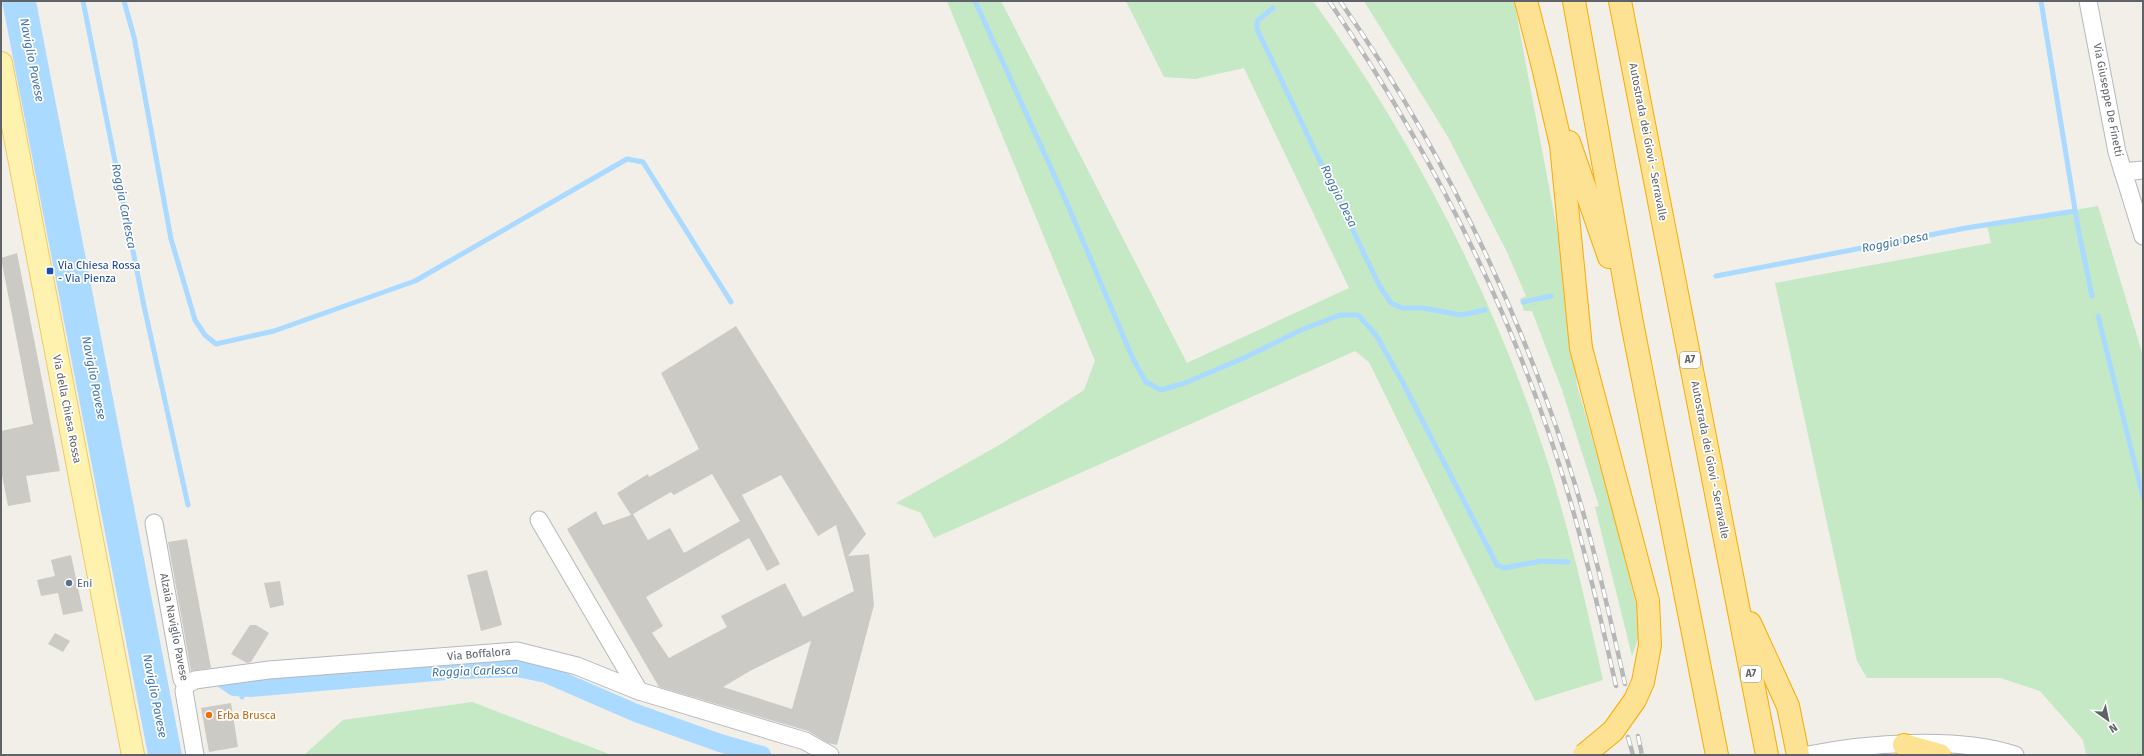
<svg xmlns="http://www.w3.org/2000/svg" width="2144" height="756" font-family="'Fira Sans',sans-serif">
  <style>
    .green { fill: #c5e8c5 }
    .water { fill: #aadaff }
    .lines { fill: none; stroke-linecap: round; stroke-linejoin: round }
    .stream { stroke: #aadaff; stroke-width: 5 }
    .canal { stroke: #aadaff; stroke-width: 18 }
    .building { fill: #cccac5; fill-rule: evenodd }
    .minor-casing { stroke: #b5b8bc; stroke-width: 19 }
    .major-casing { stroke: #f2c960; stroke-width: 24 }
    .highway-casing { stroke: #f9ab00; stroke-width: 24 }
    .minor { stroke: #fff; stroke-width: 17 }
    .major { stroke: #fff2af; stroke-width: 22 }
    .highway { stroke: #fde293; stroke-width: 22 }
    .rail-casing { stroke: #b6b7b8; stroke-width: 4.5 }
    .rail { stroke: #fff; stroke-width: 3; stroke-dasharray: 9; stroke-linecap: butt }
    .highway-bridge-casing { stroke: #f9ab00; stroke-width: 24; stroke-linecap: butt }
    .highway-bridge { stroke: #fde293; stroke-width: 22 }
    .transit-dot { fill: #1a4fb4; stroke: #fff; stroke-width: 1.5 }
    .service-dot { fill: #5c6f8a; stroke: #fff; stroke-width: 1.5 }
    .food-dot { fill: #e8710a; stroke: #fff; stroke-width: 1.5 }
    .labels { text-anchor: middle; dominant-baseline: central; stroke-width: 3.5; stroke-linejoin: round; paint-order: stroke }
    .shield { fill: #fff; stroke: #8f9295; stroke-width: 1 }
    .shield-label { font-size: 10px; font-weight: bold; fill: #5f6368 }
    .street-label { font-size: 11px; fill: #5f6368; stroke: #fff }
    .transit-label { font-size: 11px; fill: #164399; stroke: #fff; text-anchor: start }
    .service-label { font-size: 11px; fill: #4e5e75; stroke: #fff; text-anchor: start }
    .food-label { font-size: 11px; fill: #c56008; stroke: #fff; text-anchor: start }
    .water-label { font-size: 12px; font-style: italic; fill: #4174aa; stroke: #fff }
  </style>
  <rect width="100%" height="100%" fill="#f1efe8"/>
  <g class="green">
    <path d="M 947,1 L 1001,1 L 1187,363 L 1349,288 L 1244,68 L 1195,79 L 1164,77 L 1126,1 L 1313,1 C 1415,141 1496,301 1549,466 C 1571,537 1587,608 1603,680 L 1535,701 L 1369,362 L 1355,351 L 934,538 L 921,513 L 896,503 L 1001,444 L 1084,390 L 1095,361 Z"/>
    <polygon points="1364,1 1514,1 1562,256 1577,385 1610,501 1637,608 1639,636 1632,656 1595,507 1599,506 1562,390 1532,311 1524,311 1520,299 1526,296 1507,252 1448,137"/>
    <polygon points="2098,206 2143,356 2143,755 2086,755 2083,740 2040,691 2000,678 1867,678 1857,661 1775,283 1991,243 1987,225"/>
    <polygon points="472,702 612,755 304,755 343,720"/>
  </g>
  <polygon class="water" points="2,1 36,1 182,755 148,755"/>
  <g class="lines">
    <g class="stream">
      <polyline points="83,1 144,306 188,505"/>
      <polyline points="124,1 134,37 171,239 195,320 205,335 216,344 274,331 415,281 627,159 643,162 731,302"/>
      <polyline points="975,1 1066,201 1133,359 1146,382 1161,390 1185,383 1246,357 1301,330 1340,315 1358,315 1376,335 1402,381 1497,565 1504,568 1541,561 1568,562"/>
      <polyline points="2041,1 2078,228 2092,296"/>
      <polyline points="1273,8 1257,21 1257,29 1379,285 1391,303 1402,308 1423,308 1461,315 1485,310"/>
      <polyline points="1716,276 1966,228 2075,211"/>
      <polyline points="1523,302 1551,296"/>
      <polyline points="2098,316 2143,497"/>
      <polyline points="240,688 242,697"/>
    </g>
    <polyline class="canal" points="224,680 234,687 251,688 458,670 517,668 546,674 636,713 720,743 762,755"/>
  </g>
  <g class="building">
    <polygon points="17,253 60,471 26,476 31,502 8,506 1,470 1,431 33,424 1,258"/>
    <path d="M 736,326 L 866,534 L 848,556 L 869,554 L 874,605 L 837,745 L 828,743 L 808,731 L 659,687 L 567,529 L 596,511 L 603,525 L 631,515 L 617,493 L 648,474 L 649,477 L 699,449 L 661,373 ZM 712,474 L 740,521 L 684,553 L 670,528 L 648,540 L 633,514 L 671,492 L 674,495 ZM 781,475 L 818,536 L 836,525 L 854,591 L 803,617 L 785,583 L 721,616 L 727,627 L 669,658 L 652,633 L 663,626 L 646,597 L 749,538 L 767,571 L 780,564 L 742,495 ZM 811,641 L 792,709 L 723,687 L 750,671 Z"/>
    <polygon points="187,539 211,668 191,671 168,542"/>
    <polygon points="71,555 83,611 63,615 58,593 41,596 37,580 55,576 51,560"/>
    <polygon points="487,570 502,625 481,631 467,575"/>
    <polygon points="280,581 284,605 270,608 264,583"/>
    <polygon points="250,625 256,625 269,633 251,662 247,663 231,654"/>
    <polygon points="55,633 70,641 63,652 48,644"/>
    <polygon points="231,703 238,747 209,752 201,708"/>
  </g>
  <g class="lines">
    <g class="minor-casing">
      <g id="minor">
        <polyline points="2088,1 2117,152 2143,236"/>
        <polyline points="2123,172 2143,170"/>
        <polyline points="539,520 639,691"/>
        <polyline points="154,523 182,679 186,685 184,691 195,755"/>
        <polyline points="186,685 195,680 269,670 517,651 577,666 639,691 805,741 830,755"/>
        <path d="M 1808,755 C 1868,743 1957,736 2015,755"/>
      </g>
    </g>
    <g class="major-casing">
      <polyline id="major" points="1,63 133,755"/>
    </g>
    <g class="highway-casing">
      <g id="highway">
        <polyline points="1526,1 1543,67 1561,145 1581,348 1648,601"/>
        <polyline points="1574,1 1632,323 1717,755"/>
        <polyline points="1620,1 1767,755"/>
        <polyline points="1569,142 1609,257"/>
        <polyline points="1750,623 1788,706 1798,755"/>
        <polyline points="1904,745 1940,755"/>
      </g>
    </g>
    <use href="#minor" class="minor"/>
    <use href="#major" class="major"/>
    <use href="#highway" class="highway"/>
    <g class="rail-casing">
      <g id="rail">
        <path d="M 1329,1 C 1433,154 1518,322 1570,500 C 1588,561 1602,624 1616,686"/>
        <path d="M 1340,1 C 1437,141 1514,297 1567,459 C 1591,533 1608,608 1625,684"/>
        <polyline points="1638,736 1642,755"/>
        <polyline points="1628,737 1633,755"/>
      </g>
    </g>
    <use href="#rail" class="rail"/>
    <g class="highway-bridge-casing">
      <polyline id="highway-bridge" points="1584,755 1613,731 1635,700 1643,682 1650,645 1648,601"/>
    </g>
    <use href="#highway-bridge" class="highway-bridge"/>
  </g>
  <rect class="transit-dot" x="46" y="267" width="8" height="8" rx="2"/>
  <circle class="service-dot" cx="69" cy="583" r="4"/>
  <circle class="food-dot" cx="209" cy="715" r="4"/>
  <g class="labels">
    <g class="shield">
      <rect x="1680" y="352" width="20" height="16" rx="3"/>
      <rect x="1741" y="666" width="20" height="16" rx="3"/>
    </g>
    <g class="shield-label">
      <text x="1690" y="360">A7</text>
      <text x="1751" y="674">A7</text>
    </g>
    <g class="street-label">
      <text transform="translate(2108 100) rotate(79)">Via Giuseppe De Finetti</text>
      <text transform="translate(1648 142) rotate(79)">Autostrada dei Giovi - Serravalle</text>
      <text transform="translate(67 409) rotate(79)">Via della Chiesa Rossa</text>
      <text transform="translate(1710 460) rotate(79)">Autostrada dei Giovi - Serravalle</text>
      <text transform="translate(174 627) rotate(79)">Alzaia Naviglio Pavese</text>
      <text transform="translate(479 654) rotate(-5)">Via Boffalora</text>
    </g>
    <g class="transit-label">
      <text x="58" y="265">Via Chiesa Rossa<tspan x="58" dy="13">- Via Pienza</tspan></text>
    </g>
    <g class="service-label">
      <text x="77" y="583">Eni</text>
    </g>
    <g class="food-label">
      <text x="217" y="715">Erba Brusca</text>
    </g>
    <g class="water-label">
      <text transform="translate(32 60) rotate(79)">Naviglio Pavese</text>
      <text transform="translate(1339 196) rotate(64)">Roggia Desa</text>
      <text transform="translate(124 206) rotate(79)">Roggia Carlesca</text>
      <text transform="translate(1895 242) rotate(-11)">Roggia Desa</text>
      <text transform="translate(94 378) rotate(79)">Naviglio Pavese</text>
      <text transform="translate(475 671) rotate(-2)">Roggia Carlesca</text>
      <text transform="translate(155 696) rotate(79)">Naviglio Pavese</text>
    </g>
  </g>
  <rect width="2144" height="756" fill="none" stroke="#5f6368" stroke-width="4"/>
  <g transform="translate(2108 720) rotate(147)" stroke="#ffffff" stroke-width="3" paint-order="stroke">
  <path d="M0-3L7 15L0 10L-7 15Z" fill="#5f6368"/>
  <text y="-6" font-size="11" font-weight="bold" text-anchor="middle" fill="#5f6368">N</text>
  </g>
</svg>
